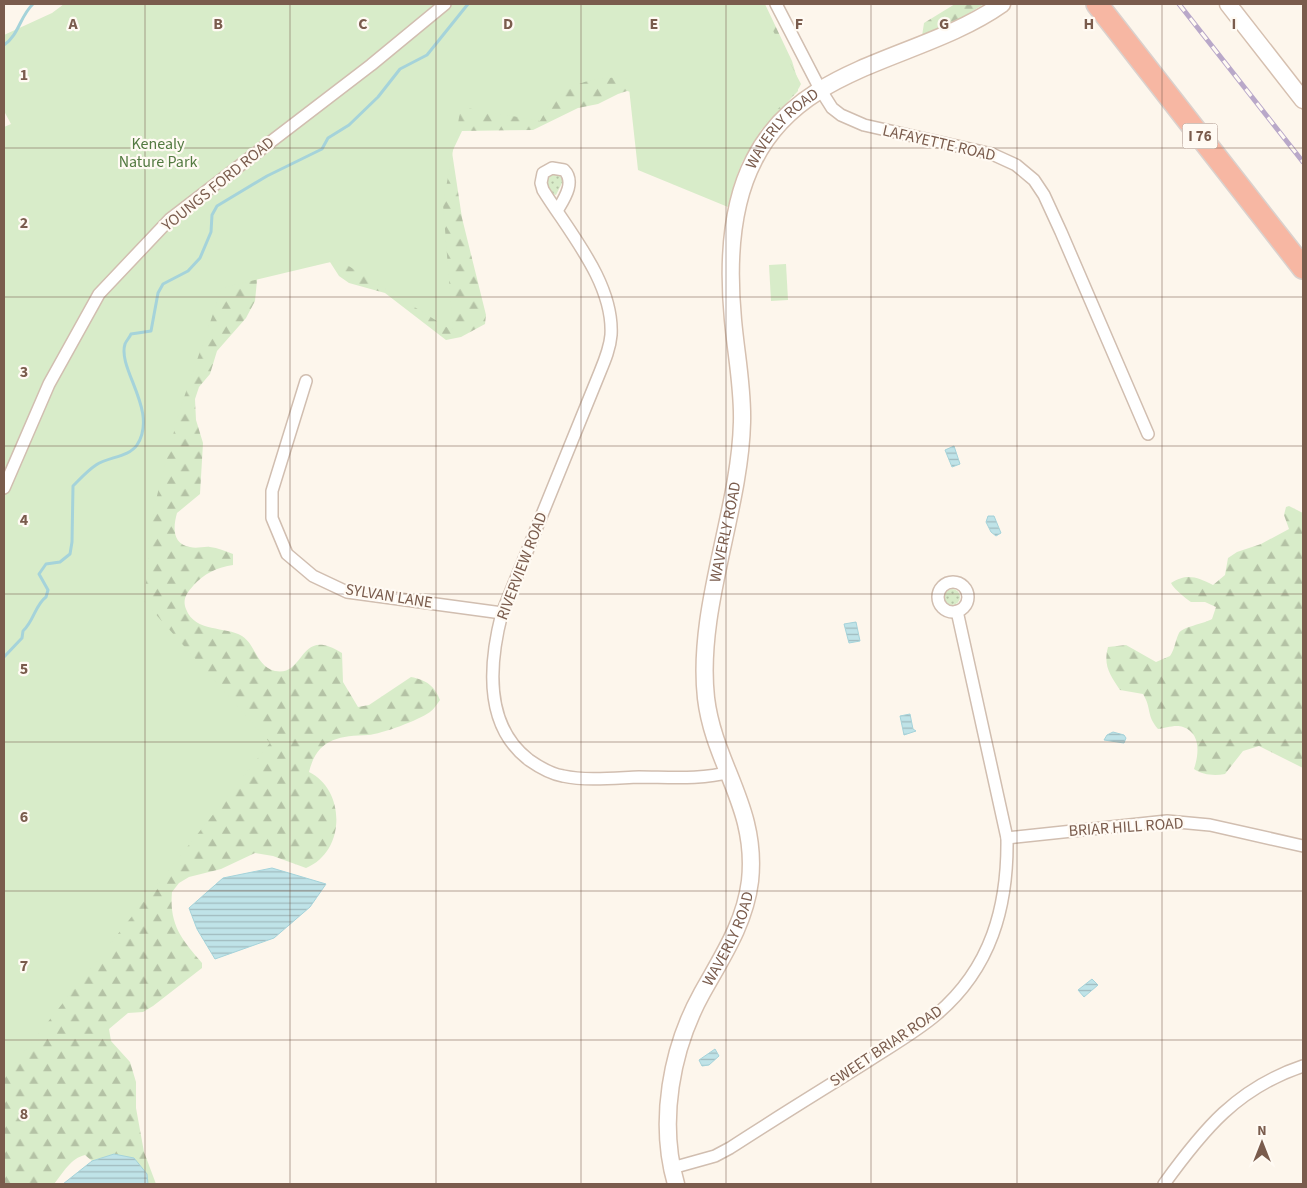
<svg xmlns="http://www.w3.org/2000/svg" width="1307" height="1188" font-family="'Source Sans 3',sans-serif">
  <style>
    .grass { fill: url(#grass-dots) }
    .forest { fill: url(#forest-firs) }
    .park { fill: #d8ecc9 }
    .water { fill: url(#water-rules); stroke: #a5d3da }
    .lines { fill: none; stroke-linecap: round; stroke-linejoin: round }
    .stream { stroke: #a5d3da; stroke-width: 3 }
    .street-casing { stroke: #d1beb0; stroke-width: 14 }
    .secondary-casing { stroke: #d6c0b0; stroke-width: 19 }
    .highway-casing { stroke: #dad1cd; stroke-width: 24 }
    .street { stroke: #fff; stroke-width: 11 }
    .secondary { stroke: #fff; stroke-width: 16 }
    .highway { stroke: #f7b7a3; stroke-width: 21 }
    .rail-casing { stroke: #b9a8c9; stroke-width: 5 }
    .rail { stroke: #fffaf3; stroke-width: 3; stroke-dasharray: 9; stroke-linecap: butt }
    .grid { fill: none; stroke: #7a5c4d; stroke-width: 1; stroke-opacity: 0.55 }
    .labels { text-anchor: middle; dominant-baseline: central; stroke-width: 4.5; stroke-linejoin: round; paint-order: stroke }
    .shield { fill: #fffaf3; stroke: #a28b7f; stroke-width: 1 }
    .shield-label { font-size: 15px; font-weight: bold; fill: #7a5c4d }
    .street-label { font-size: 16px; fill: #7a5c4d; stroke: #fffaf3 }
    .park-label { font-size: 16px; fill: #537a41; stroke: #fffaf3 }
    .grid-label { font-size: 16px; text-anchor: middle; font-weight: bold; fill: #7a5c4d; stroke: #fffaf3; stroke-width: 4.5; stroke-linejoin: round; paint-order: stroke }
  </style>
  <defs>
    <pattern id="grass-dots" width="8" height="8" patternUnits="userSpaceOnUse" patternTransform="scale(1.25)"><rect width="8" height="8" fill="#d8ecc9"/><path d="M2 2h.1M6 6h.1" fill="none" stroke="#b4c2a5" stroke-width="1.8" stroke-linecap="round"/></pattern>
    <pattern id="forest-firs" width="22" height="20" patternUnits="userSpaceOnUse" patternTransform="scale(1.25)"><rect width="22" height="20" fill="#d8ecc9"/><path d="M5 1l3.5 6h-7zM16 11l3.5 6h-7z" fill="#b4c2a5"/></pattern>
    <pattern id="water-rules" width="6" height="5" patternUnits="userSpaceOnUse" patternTransform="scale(1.25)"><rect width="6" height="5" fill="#bfe3e8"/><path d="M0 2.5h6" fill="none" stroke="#a0bbbe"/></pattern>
  </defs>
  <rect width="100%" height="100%" fill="#fdf6ec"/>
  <g class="grass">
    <path d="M 553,173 L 559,174 L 563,181 L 556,195 C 548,194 545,184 547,177 Z"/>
    <circle cx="952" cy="597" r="8"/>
  </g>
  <g class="forest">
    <path d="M 455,4 L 765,4 L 792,61 L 798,81 L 798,91 L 761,130 L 733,177 L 639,94 L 627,91 L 618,94 L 598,104 L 578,108 L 533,130 L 462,131 L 452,152 L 462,218 L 486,315 L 485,324 L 461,337 L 446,340 L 385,293 L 349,283 L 339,276 L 330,262 L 258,270 L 255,301 L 246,318 L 217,351 L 210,374 L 199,387 L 195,399 L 196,420 L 203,443 L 200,494 L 177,513 C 173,527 172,544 190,547 C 197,549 204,546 210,547 C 218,548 225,551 233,554 L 233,565 C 218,567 203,574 193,586 C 187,593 182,599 186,609 C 195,633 226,626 242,636 C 256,645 256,666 275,671 C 306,677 298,625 342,653 L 343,682 L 358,707 L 369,705 L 411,677 C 426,680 434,685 440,700 C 437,704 434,709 430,712 C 419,720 382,734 368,735 C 338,736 317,739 309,772 C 346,790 346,852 306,868 L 273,856 L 255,853 L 221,869 L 189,877 L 179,883 L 172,892 C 169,925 182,940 202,963 L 202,968 L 153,1006 L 143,1012 L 128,1013 L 109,1029 L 111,1041 L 130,1062 L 136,1082 L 136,1108 L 144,1152 L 156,1184 L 148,1184 L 147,1174 L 114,1154 L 92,1161 L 85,1155 C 71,1158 63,1173 54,1184 L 4,1184 L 4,502 Z"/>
    <polygon points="955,4 984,4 935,34 922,36 924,23"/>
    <path d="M 1289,506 L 1303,513 L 1303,768 L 1259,746 L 1243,751 L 1225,774 C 1214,776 1203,775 1194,769 C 1199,754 1201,733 1183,727 C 1176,724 1165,728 1158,729 C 1146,715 1152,709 1143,694 L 1120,690 C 1110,675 1103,666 1108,647 L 1126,645 L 1156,662 L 1170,656 C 1175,649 1175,641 1179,633 C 1182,627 1203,624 1212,619 L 1216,607 L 1205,602 L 1191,602 C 1185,598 1174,589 1171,583 C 1187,573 1197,577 1213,585 L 1225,575 L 1228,558 L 1237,552 L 1261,544 L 1289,529 L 1284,515 L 1286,507 Z"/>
  </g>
  <g class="park">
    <path d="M 64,4 L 759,4 L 801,84 C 797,95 780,105 772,115 C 748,142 736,172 728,207 L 638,170 L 628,79 C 590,73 559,87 540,121 L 461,107 L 443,204 L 453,331 L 339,260 L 222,288 L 180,409 L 154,507 L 144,601 L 270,743 L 4,1077 L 4,127 L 11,124 L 4,111 L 4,35 L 52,13 Z"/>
    <polygon points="786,264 788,300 771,301 769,265"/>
  </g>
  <g class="water">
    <polygon points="954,446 960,464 952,467 945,450"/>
    <polygon points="988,516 994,516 1001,533 996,536 991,532 986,522"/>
    <polygon points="856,622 860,641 849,643 844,624"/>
    <polygon points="910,714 913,729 916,731 904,735 900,716"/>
    <polygon points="1113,732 1124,735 1126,738 1124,743 1104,740 1107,735"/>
    <polygon points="272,868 326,884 310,907 274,938 215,959 197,929 189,908 223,878"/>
    <polygon points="1092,979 1098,985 1084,997 1078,990"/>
    <polygon points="715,1049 719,1056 709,1065 702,1066 699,1060"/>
    <polygon points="114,1154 134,1158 147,1174 148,1184 63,1184 92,1161"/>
  </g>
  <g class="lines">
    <g class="stream">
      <path d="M 4,45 C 19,35 20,16 33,4"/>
      <path d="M 4,657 L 22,638 L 23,631 C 34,621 35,605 46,597 L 48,590 L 39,574 L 46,564 L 60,562 L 70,554 L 72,542 L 73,486 C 80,479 87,471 96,465 C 108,457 129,457 137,445 C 159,411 117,369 125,344 C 126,341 130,337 131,334 L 151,331 L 158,293 L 163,284 L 188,271 L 200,258 L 211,232 L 212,215 L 217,206 L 267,176 L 322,149 L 328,138 L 349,125 L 378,97 L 400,69 L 427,55 L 468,4"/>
    </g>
    <g class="street-casing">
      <g id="street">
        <polyline points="776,4 820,89 832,108 841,115 864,125 992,154 1016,165 1034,180 1044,195 1061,232 1148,434"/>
        <path d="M 557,211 C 564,199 576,182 564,170 L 552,168 L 543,173 L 541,183 L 543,190 C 569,232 614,283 611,335 C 610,348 605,360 600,372 L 502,613 C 489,663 483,725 529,760 C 539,767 551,774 563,776 C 587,781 614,778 639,777 C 668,777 701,780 730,772"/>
        <polyline points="306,381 272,491 272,518 287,554 313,576 347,592 502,613"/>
        <polyline points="4,488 49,384 99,294 170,219 371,65 445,4"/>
        <circle cx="953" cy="597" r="15"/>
        <polyline points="1007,838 1167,821 1210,825 1303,846"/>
        <path d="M 672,1168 L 715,1156 L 730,1148 C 776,1118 822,1090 868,1061 C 891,1046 916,1032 937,1014 C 991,968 1008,907 1007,838 L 957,611"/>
        <path d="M 1164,1184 C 1203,1130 1237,1088 1303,1066"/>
      </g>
    </g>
    <g class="secondary-casing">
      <g id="secondary">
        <polyline points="1228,4 1303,100"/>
        <path id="s1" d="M 676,1184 C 658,1122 671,1049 702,993 C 722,957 745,923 750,881 C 758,807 714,765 706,698 C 696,609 740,511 742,422 C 743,388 736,354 733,320 C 728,267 729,208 754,160 C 802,63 921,61 1002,4"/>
      </g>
    </g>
    <g class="highway-casing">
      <polyline id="highway" points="1097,4 1303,268"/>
    </g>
    <use href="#street" class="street"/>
    <use href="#secondary" class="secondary"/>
    <use href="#highway" class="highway"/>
    <g class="rail-casing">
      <polyline id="rail" points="1179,4 1303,162"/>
    </g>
    <use href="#rail" class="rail"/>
  </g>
  <path class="grid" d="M 145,4 L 145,1184M 290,4 L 290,1184M 436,4 L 436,1184M 581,4 L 581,1184M 726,4 L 726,1184M 871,4 L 871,1184M 1017,4 L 1017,1184M 1162,4 L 1162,1184M 4,148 L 1303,148M 4,297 L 1303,297M 4,446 L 1303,446M 4,594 L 1303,594M 4,742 L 1303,742M 4,891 L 1303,891M 4,1040 L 1303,1040"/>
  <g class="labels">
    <rect class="shield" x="1182.5" y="123.5" width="35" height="25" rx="4"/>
    <g class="shield-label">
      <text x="1200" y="136">I 76</text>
    </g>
    <g class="street-label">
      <text stroke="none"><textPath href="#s1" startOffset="1098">WAVERLY ROAD</textPath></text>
      <text transform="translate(939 143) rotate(13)">LAFAYETTE ROAD</text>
      <text transform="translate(218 184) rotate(-39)">YOUNGS FORD ROAD</text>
      <text stroke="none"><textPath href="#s1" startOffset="678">WAVERLY ROAD</textPath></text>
      <text transform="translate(522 566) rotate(-69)">RIVERVIEW ROAD</text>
      <text transform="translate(389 596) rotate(9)">SYLVAN LANE</text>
      <text transform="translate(1126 827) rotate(-4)">BRIAR HILL ROAD</text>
      <text stroke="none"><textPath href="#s1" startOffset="258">WAVERLY ROAD</textPath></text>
      <text transform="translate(886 1046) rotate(-34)">SWEET BRIAR ROAD</text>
    </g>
    <g class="park-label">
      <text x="158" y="144">Kenealy<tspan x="158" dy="18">Nature Park</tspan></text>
    </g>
  </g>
  <g class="grid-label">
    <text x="73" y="29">A</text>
    <text x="218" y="29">B</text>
    <text x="363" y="29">C</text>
    <text x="508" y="29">D</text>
    <text x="654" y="29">E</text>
    <text x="799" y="29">F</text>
    <text x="944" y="29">G</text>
    <text x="1089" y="29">H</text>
    <text x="1234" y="29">I</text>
    <text x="24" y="80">1</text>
    <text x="24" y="228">2</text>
    <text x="24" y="377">3</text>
    <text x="24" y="525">4</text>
    <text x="24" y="674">5</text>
    <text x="24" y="822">6</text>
    <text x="24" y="971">7</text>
    <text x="24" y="1119">8</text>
  </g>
  <rect width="1307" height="1188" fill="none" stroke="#7a5c4d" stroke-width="10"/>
  <g transform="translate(1262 1143)" stroke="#fffaf3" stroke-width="4" paint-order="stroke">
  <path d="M0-4L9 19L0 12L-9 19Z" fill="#7a5c4d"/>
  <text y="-8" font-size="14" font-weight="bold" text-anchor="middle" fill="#7a5c4d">N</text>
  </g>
</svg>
